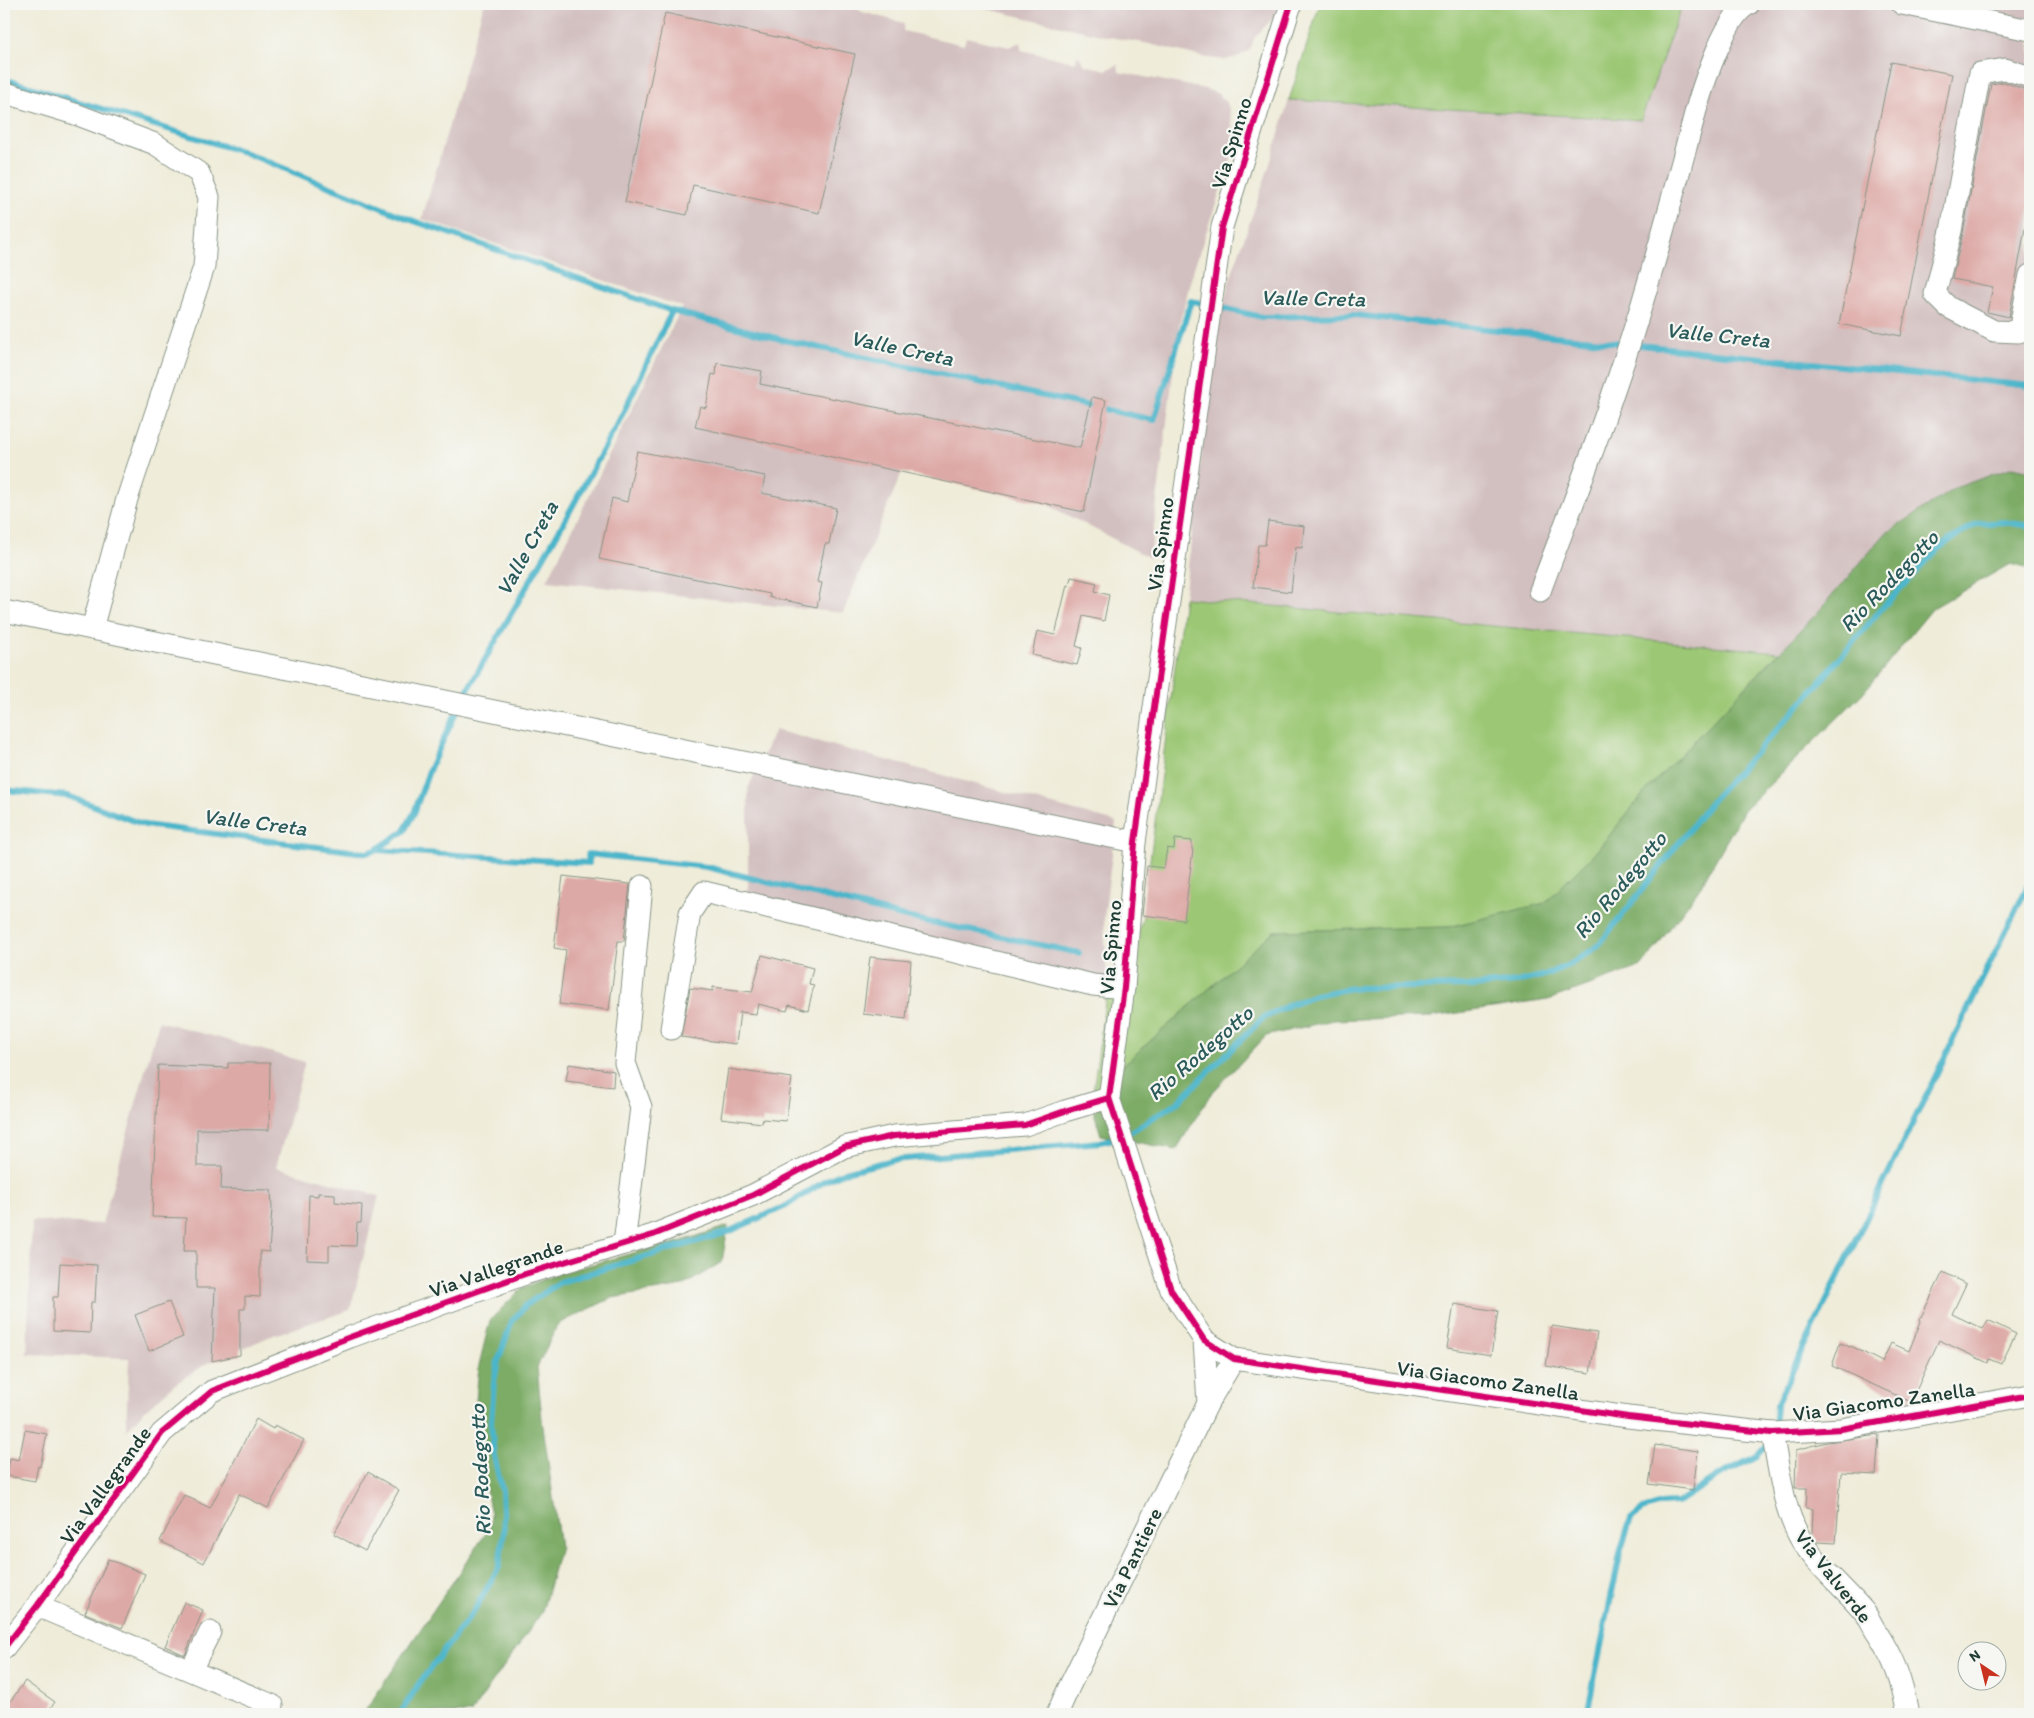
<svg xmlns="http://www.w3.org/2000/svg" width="2034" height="1718" font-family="Itim,sans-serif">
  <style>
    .industrial { fill: #d2bfbf }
    .green { fill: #9cc875; stroke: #5e8254 }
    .forest { fill: #7dac66; stroke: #4e744d }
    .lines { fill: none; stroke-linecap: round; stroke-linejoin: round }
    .stream { stroke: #4cb5ca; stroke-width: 6 }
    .building { fill: #dda9a6 }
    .minor-casing { stroke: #879486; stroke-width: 23 }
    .minor { stroke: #fff; stroke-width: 21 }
    .cycleway-casing { stroke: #f6f6f2; stroke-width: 9 }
    .cycleway { stroke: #d6006c; stroke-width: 6 }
    .labels { text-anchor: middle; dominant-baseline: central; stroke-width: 4.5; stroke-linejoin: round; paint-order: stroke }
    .street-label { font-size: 21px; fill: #1f3d34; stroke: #f6f6f2 }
    .water-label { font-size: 22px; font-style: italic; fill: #2a5b5a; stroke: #f6f6f2 }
  </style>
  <rect width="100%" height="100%" fill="#f6f6f2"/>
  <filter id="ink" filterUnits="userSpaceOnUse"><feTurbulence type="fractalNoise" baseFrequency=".02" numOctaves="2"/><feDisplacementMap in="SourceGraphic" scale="10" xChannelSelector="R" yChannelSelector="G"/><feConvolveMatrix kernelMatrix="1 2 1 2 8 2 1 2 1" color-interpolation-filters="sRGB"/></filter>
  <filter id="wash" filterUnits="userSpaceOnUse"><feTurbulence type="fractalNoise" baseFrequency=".0096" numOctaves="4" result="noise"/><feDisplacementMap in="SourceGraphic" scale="20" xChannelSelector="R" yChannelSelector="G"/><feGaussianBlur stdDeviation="1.12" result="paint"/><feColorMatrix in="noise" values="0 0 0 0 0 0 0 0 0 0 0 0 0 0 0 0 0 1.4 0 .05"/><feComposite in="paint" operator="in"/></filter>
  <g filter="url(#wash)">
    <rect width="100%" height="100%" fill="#efecd9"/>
    <g class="industrial">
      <polygon points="484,4 839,4 854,6 862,12 904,23 903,31 964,45 966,37 1009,47 1021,42 1021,50 1075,62 1078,55 1085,65 1106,70 1118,65 1119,72 1206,89 1219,94 1228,105 1232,124 1234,150 1194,268 1179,325 1150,558 1042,502 902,472 843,613 547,581 682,307 422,219"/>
      <polygon points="965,4 1279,4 1275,16 1255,37 1249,51 1237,57 1226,60 1207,58 1145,43 1109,37"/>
      <polygon points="1682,4 2030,4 2030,471 2013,467 1819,611 1779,652 1184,598 1217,330 1230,279 1269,167 1289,100 1641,120"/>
      <polygon points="775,730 1116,822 1104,918 1107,987 748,907 748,788"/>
      <polygon points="159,1021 305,1062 276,1167 379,1196 350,1310 271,1336 206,1364 174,1385 145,1410 126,1431 129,1358 27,1354 32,1221 102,1224"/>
    </g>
    <g class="green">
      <polygon points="1320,4 1682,4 1641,120 1289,100"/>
      <polygon points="1184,598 1779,652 1644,793 1595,853 1545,903 1449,927 1274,931 1093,1092 1107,987 1142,922"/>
    </g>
    <g class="forest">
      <polygon points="2013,467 2030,471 2030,569 2010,564 1933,608 1862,694 1744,810 1698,891 1642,966 1548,1000 1431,1017 1333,1020 1266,1036 1210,1095 1176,1150 1101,1135 1093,1109 1093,1092 1274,931 1449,927 1545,903 1595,853 1644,793 1819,611 1885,534 1955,488"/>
      <polygon points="728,1226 722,1262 683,1286 612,1298 558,1324 537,1367 542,1419 560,1547 542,1612 471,1713 363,1714 490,1527 491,1514 477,1445 476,1401 479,1365 490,1320 522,1288 560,1273 644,1250 679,1242"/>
    </g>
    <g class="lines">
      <g class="stream">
        <polyline points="4,79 246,153 414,221 672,311 784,340 1154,420 1191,301 1262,317 1354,315 2030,386"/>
        <polyline points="4,790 68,796 145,825 366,853 376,850 404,831 414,813 430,768 464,696 565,520 621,417 672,311"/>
        <polyline points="376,850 589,863 588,854 707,867 901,916 1079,953"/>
        <polyline points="1774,1430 1776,1405 2030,881"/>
        <polyline points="400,1714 420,1682 474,1611 499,1567 504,1531 502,1491 494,1456 491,1423 494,1382 498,1361 512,1321 526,1305 560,1282 728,1232 786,1206 825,1181 845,1172 893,1160 1100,1142 1122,1137 1178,1102 1262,1019 1291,1004 1315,995 1352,988 1474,986 1516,982 1542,976 1571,964 1598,946 1714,798 1806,698 1881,609 1938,549 1951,539 1976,524 2004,522 2030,526"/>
        <polyline points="1587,1714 1621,1549 1631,1519 1642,1510 1662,1504 1677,1503 1718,1476 1757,1456 1769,1443"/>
      </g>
    </g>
    <g id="blocks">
      <g class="building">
        <polygon points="665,13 855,54 819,213 693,185 687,215 625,202"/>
        <polygon points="1891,62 1952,74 1901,336 1839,324"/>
        <polygon points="2004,82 2029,91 2026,104 2029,105 2027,117 2030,118 2030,201 2009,317 1987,312 1993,287 1952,279 1963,233 1991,84"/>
        <polygon points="717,363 762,371 760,384 1080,448 1092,397 1106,400 1084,512 695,427 700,406 706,408 712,374 716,375"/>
        <polygon points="637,451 765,476 762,493 836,508 829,544 825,544 817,582 822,583 817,607 769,597 770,594 599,559 612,498 627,502"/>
        <polygon points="1268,521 1304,526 1302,548 1296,547 1291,592 1253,587 1258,545 1265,545"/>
        <polygon points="1071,577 1097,583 1095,591 1109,595 1104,621 1083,616 1076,646 1082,648 1077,665 1032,655 1037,631 1055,635 1067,585 1069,586"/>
        <polygon points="1175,839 1192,841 1192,850 1193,850 1184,920 1142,915 1147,866 1164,868 1167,848 1174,849"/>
        <polygon points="563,876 630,884 624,941 618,941 609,1010 559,1004 566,950 554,948"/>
        <polygon points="762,955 813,968 809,984 814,985 808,1010 789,1005 787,1011 758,1004 756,1014 740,1012 736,1044 681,1037 690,988 713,991 713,987 752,992"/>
        <polygon points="870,957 911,961 906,1019 863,1014"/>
        <polygon points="228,1063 270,1063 269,1130 197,1129 197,1166 222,1166 221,1189 271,1190 272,1208 269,1252 260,1251 260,1297 245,1296 245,1309 240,1309 240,1355 212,1361 215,1288 196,1288 196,1251 184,1251 186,1218 152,1217 158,1065 228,1068"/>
        <polygon points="569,1064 614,1071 613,1087 566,1081"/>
        <polygon points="728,1069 792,1078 786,1121 763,1119 762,1123 721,1118"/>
        <polygon points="318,1193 335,1194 335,1202 362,1205 361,1223 357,1223 356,1246 329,1245 329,1261 307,1260 309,1195 318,1196"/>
        <polygon points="60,1263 97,1265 95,1302 91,1302 90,1333 53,1331 53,1297 58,1297"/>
        <polygon points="1943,1272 1966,1284 1952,1314 1983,1329 1988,1320 2016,1334 2001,1364 1989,1359 1988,1363 1939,1340 1911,1402 1832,1366 1840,1343 1850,1347 1851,1346 1882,1362 1891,1343 1909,1351 1921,1321 1920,1319"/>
        <polygon points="169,1302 183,1337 149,1351 135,1315"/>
        <polygon points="1454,1304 1498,1311 1491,1355 1447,1348"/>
        <polygon points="1552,1326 1597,1333 1590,1373 1546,1366"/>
        <polygon points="256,1419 273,1429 275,1425 304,1440 268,1508 239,1494 204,1563 160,1541 184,1495 210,1508"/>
        <polygon points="25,1430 47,1434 40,1467 38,1466 35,1481 7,1476 10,1458 19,1460"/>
        <polygon points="1879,1435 1876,1475 1841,1473 1836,1543 1817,1542 1812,1533 1813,1509 1806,1508 1807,1488 1795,1488 1796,1450 1827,1442"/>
        <polygon points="1655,1445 1698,1451 1693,1490 1649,1484"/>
        <polygon points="368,1472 399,1490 365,1551 334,1534"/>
        <polygon points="108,1559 145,1574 122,1628 85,1613"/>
        <polygon points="184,1602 203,1610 185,1655 165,1646"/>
        <polygon points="25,1681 55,1702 46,1714 4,1714 4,1710"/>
      </g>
    </g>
  </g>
  <g filter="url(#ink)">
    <use href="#blocks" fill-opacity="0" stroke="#879486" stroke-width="1"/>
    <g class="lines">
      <g class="minor-casing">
        <g id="minor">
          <polyline points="1291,4 1222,227 1135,842 1124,988 1109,1098 1171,1290 1204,1340 1234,1359 1628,1417 1772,1433 1841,1429 2030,1395"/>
          <polyline points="1902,4 2030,30"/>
          <polyline points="2030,77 2005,69 1980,73 1951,231 1935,294 1948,307 1994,331 2019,332 2030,275"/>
          <polyline points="6,93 78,115 155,144 199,173 209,197 204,267 127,499 92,629"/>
          <path d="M 1540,591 C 1564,526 1590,462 1612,396 C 1645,302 1670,206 1696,110 C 1703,85 1726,14 1749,4"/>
          <polyline points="4,611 1135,842"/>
          <polyline points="671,1029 690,913 704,892 1093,985 1124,988"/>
          <polyline points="624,1244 641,1107 625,1063 642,886"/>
          <polyline points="1204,1340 1208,1403"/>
          <path d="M 1772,1433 C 1779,1467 1782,1505 1799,1536 C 1813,1562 1841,1585 1861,1608 C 1867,1614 1871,1623 1875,1630 C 1894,1658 1902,1681 1908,1714"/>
          <polyline points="37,1606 272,1705"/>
          <polyline points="4,1648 37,1606 162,1433 212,1391 350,1337 525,1274 653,1235 753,1195 844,1147 894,1136 1025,1125 1065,1111 1109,1098"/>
          <polyline points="191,1670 210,1632"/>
          <polyline points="1057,1714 1069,1687 1208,1403 1234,1359"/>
        </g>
      </g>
      <use href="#minor" class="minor"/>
      <g class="cycleway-casing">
        <g id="cycleway">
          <polyline points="1291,4 1222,227 1135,842 1124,988 1109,1098 1171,1290 1204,1340 1234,1359 1628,1417 1772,1433 1841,1429 2030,1395"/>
          <polyline points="4,1648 37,1606 162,1433 212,1391 350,1337 525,1274 653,1235 753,1195 844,1147 894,1136 1025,1125 1065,1111 1109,1098"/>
        </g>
      </g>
      <use href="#cycleway" class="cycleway"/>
    </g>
  </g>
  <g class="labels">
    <g class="street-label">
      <text transform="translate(1231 143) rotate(-73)">Via Spinno</text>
      <text transform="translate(1160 544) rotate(-82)">Via Spinno</text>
      <text transform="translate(1110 947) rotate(-85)">Via Spinno</text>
      <text transform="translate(496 1268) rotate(-19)">Via Vallegrande</text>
      <text transform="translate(1488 1380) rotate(8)">Via Giacomo Zanella</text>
      <text transform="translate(1884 1401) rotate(-8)">Via Giacomo Zanella</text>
      <text transform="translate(105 1485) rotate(-54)">Via Vallegrande</text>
      <text transform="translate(1132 1558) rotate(-64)">Via Pantiere</text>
      <text transform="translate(1834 1576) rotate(52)">Via Valverde</text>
    </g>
    <g class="water-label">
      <text transform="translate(1313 298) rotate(1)">Valle Creta</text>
      <text transform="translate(1718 335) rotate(6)">Valle Creta</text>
      <text transform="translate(902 348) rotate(12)">Valle Creta</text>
      <text transform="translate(527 548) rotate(-61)">Valle Creta</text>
      <text transform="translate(1889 581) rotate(-46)">Rio Rodegotto</text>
      <text transform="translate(255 822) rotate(7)">Valle Creta</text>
      <text transform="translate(1620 885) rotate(-50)">Rio Rodegotto</text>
      <text transform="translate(1200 1053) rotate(-41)">Rio Rodegotto</text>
      <text transform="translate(480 1470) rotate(-93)">Rio Rodegotto</text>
    </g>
  </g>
  <rect width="2034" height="1718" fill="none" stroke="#f6f6f2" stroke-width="20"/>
  <g transform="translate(1982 1666) rotate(325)"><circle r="24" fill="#f6f6f2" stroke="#a0aca6"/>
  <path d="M0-4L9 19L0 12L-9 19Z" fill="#c8321e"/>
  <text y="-8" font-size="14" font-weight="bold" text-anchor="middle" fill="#1f3d34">N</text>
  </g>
</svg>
